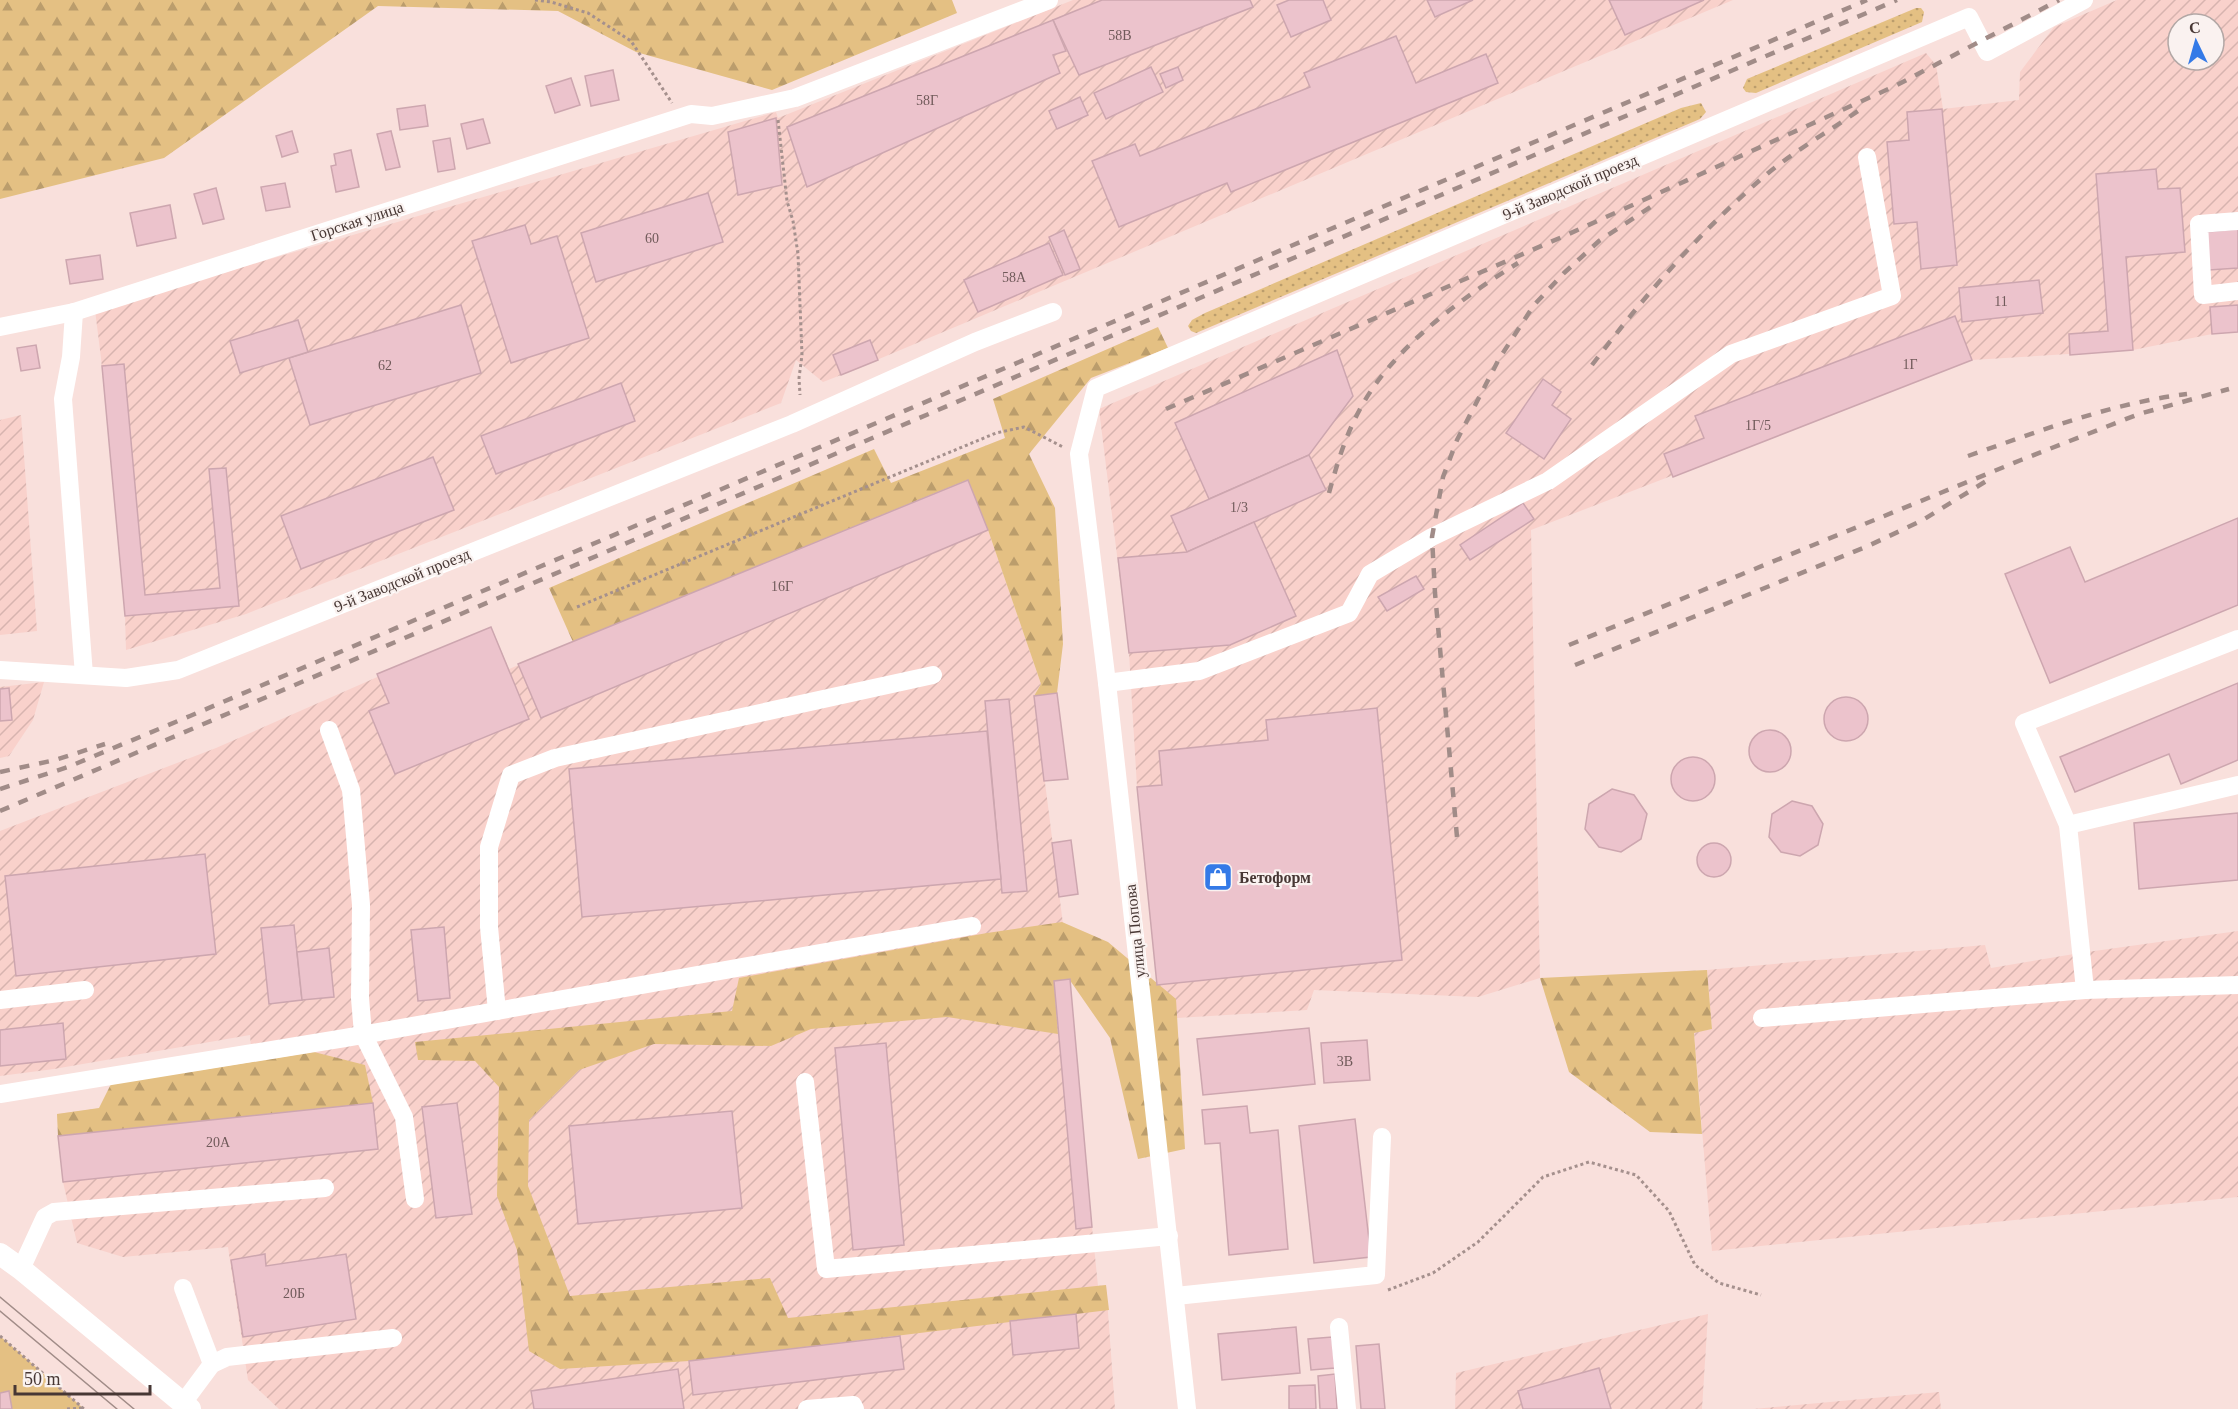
<svg xmlns="http://www.w3.org/2000/svg" width="2238" height="1409" font-family="'Times New Roman',serif">
  <style>
    .industrial { fill: url(#industrial-furrows); fill-rule: evenodd }
    .grass { fill: url(#grass-dots) }
    .forest { fill: url(#forest-firs) }
    .garden { fill: #e4c083 }
    .building { fill: #ecc3cc; stroke: #cda6af; stroke-width: 1.5 }
    .lines { fill: none; stroke-linecap: round; stroke-linejoin: round }
    .path { stroke: #a5908d; stroke-width: 3; stroke-dasharray: 3 3; stroke-linecap: butt }
    .minor { stroke: #fff; stroke-width: 18 }
    .major { stroke: #fff; stroke-width: 22 }
    .tram { stroke: #a18c88; stroke-width: 1.5 }
    .rail { stroke: #a18c88; stroke-width: 4.5; stroke-dasharray: 10 10; stroke-linecap: butt }
    .labels { text-anchor: middle; dominant-baseline: central; stroke-width: 4.5; stroke-linejoin: round; paint-order: stroke }
    .number-label { font-size: 14px; fill: #705a5a }
    .street-label { font-size: 16px; fill: #473734; stroke: #faf2f0 }
    .poi-label { font-size: 16px; font-weight: bold; fill: #473734; stroke: #faf2f0; text-anchor: start }
  </style>
  <defs>
    <pattern id="industrial-furrows" width="10" height="10" patternUnits="userSpaceOnUse" patternTransform="scale(1.5)"><rect width="10" height="10" fill="#f9d1cb"/><path d="M-1 1l2-2M0 10L10 0M9 11l2-2" fill="none" stroke="#d7b4af"/></pattern>
    <pattern id="grass-dots" width="8" height="8" patternUnits="userSpaceOnUse" patternTransform="scale(1.5)"><rect width="8" height="8" fill="#e4c083"/><path d="M2 2h.1M6 6h.1" fill="none" stroke="#bb9d6c" stroke-width="1.8" stroke-linecap="round"/></pattern>
    <pattern id="forest-firs" width="22" height="20" patternUnits="userSpaceOnUse" patternTransform="scale(1.5)"><rect width="22" height="20" fill="#e4c083"/><path d="M5 1l3.5 6h-7zM16 11l3.5 6h-7z" fill="#bb9d6c"/></pattern>
  </defs>
  <rect width="100%" height="100%" fill="#f9e0dc"/>
  <g class="industrial">
    <polygon points="1073,0 1733,0 841,375 823,382 796,360 781,403 246,614 126,650 125,616 101,358 95,310 776,112 778,118"/>
    <path d="M 2117,0 L 2238,0 L 2238,332 L 2212,334 L 2133,350 L 1972,360 L 1531,530 L 1540,978 L 1478,997 L 1314,990 L 1307,1010 L 1161,1019 L 1137,787 L 1129,653 L 1099,409 L 1926,53 L 1936,65 L 1943,109 L 2019,100 L 2020,72 L 2054,27 ZM 2178,24 L 2214,24 L 2214,60 L 2178,60 Z"/>
    <polygon points="21,415 37,631 0,635 0,420"/>
    <polygon points="968,480 988,530 1041,684 1034,696 1070,979 1054,981 1076,1228 1092,1227 1098,1286 1106,1285 1115,1409 279,1409 248,1380 228,1247 123,1257 77,1243 63,1182 57,1114 254,1088 250,1035 54,1069 0,1076 0,831 216,748 491,627 509,669"/>
    <polygon points="44,682 33,720 9,756 0,758 0,687"/>
    <polygon points="2238,931 2238,1197 1712,1251 1694,1032 1712,1029 1707,970 1985,945 1991,968 2080,953"/>
    <polygon points="1708,1314 1702,1409 1455,1409 1456,1373"/>
    <polygon points="1939,1392 1941,1409 1754,1409"/>
  </g>
  <g class="grass">
    <polygon points="1916,8 1921,8 1924,12 1922,22 1756,93 1746,92 1743,88 1747,79"/>
    <polygon points="1701,103 1706,112 1700,119 1196,333 1191,331 1188,326 1192,320 1205,313 1681,108"/>
  </g>
  <g class="forest">
    <polygon points="0,0 952,0 957,13 772,90 636,52 558,11 378,6 164,158 0,199"/>
    <polygon points="1158,327 1168,348 1091,378 1029,454 1055,508 1063,644 1057,693 1034,696 1041,684 988,530 967,480 573,642 549,588 874,449 891,483 1005,438 993,399"/>
    <polygon points="1062,922 1108,942 1176,999 1185,1149 1138,1159 1110,1038 1069,979 1054,981 1058,1034 947,1017 811,1029 771,1046 654,1044 579,1070 529,1120 528,1186 570,1296 770,1278 788,1318 1106,1285 1109,1310 689,1361 560,1369 529,1351 517,1250 497,1196 499,1087 475,1061 418,1060 415,1042 732,1011 739,978 987,933"/>
    <polygon points="1707,970 1712,1029 1694,1033 1702,1134 1650,1132 1569,1072 1540,978"/>
    <polygon points="314,1052 365,1065 373,1103 58,1136 57,1114 99,1108 111,1084"/>
  </g>
  <polygon class="garden" points="0,1336 83,1408 84,1409 0,1409"/>
  <g class="building">
    <polygon points="1102,0 1250,0 1253,7 1079,75 1053,20"/>
    <polygon points="1289,0 1323,0 1331,20 1291,37 1277,5"/>
    <polygon points="1427,0 1473,0 1435,17"/>
    <polygon points="1609,0 1704,0 1625,35"/>
    <polygon points="1053,20 1066,51 1053,55 1060,73 807,187 787,127"/>
    <polygon points="1396,36 1416,83 1486,54 1498,83 1231,192 1227,183 1119,227 1092,161 1135,144 1140,156 1310,87 1304,73"/>
    <polygon points="1151,67 1163,92 1106,119 1094,93"/>
    <polygon points="1178,67 1183,80 1166,88 1160,74"/>
    <polygon points="613,70 619,100 591,106 585,76"/>
    <polygon points="571,78 580,105 555,113 546,86"/>
    <polygon points="1080,97 1088,115 1057,129 1049,111"/>
    <polygon points="425,105 428,126 400,130 397,109"/>
    <polygon points="1942,109 1957,265 1921,269 1917,222 1894,224 1887,142 1909,140 1907,112"/>
    <polygon points="776,118 782,185 738,195 728,132"/>
    <polygon points="483,119 490,143 467,149 461,124"/>
    <polygon points="292,131 298,152 282,157 276,136"/>
    <polygon points="391,131 400,167 386,170 377,134"/>
    <polygon points="450,138 455,169 438,172 433,141"/>
    <polygon points="351,150 359,187 336,192 331,166 336,165 334,154"/>
    <polygon points="2156,169 2158,189 2180,188 2185,252 2126,257 2133,350 2070,355 2069,334 2108,331 2096,174"/>
    <polygon points="285,183 290,207 266,211 261,187"/>
    <polygon points="216,188 224,219 203,224 194,194"/>
    <polygon points="708,193 723,242 596,282 581,233"/>
    <polygon points="170,205 176,238 137,246 130,213"/>
    <polygon points="525,225 531,244 557,236 589,338 511,363 472,241"/>
    <polygon points="2238,229 2238,268 2209,270 2206,232"/>
    <polygon points="1064,230 1080,269 1065,275 1049,237"/>
    <polygon points="1049,243 1063,275 978,312 964,280"/>
    <polygon points="100,255 103,279 70,284 66,260"/>
    <polygon points="2039,280 2043,313 1962,322 1959,288"/>
    <polygon points="461,305 481,373 310,425 289,358"/>
    <polygon points="2238,305 2238,332 2212,334 2210,307"/>
    <polygon points="1955,316 1972,360 1673,477 1664,454 1704,438 1695,416"/>
    <polygon points="298,320 308,352 240,373 230,341"/>
    <polygon points="870,340 878,360 841,375 833,355"/>
    <polygon points="36,345 40,368 21,371 17,348"/>
    <polygon points="1337,350 1353,396 1309,455 1209,499 1175,423"/>
    <polygon points="124,364 145,595 220,588 209,469 226,468 239,606 125,616 102,366"/>
    <polygon points="1543,379 1561,392 1552,405 1571,419 1544,459 1506,433"/>
    <polygon points="621,383 635,421 496,474 481,436"/>
    <polygon points="1309,455 1326,490 1187,552 1171,516"/>
    <polygon points="433,457 454,510 301,569 281,516"/>
    <polygon points="968,480 988,530 541,718 518,664"/>
    <polygon points="1523,503 1534,519 1470,560 1460,545"/>
    <polygon points="2238,518 2238,605 2050,683 2005,574 2070,547 2085,582"/>
    <polygon points="1254,522 1296,616 1230,645 1129,653 1118,558 1187,552"/>
    <polygon points="1416,576 1424,589 1387,611 1378,597"/>
    <polygon points="491,627 529,719 395,774 369,711 389,703 377,674"/>
    <polygon points="2238,683 2238,760 2181,784 2169,754 2075,792 2060,757"/>
    <polygon points="9,688 12,720 0,721 0,689"/>
    <polygon points="1057,693 1068,779 1044,781 1034,696"/>
    <circle cx="1846" cy="719" r="22"/>
    <polygon points="1009,699 1027,891 1002,893 985,701"/>
    <polygon points="1377,708 1402,960 1157,985 1137,787 1162,785 1159,751 1268,740 1266,720"/>
    <circle cx="1770" cy="751" r="21"/>
    <polygon points="987,731 1001,879 582,917 569,769"/>
    <circle cx="1693" cy="779" r="22"/>
    <polygon points="1612,789 1634,795 1647,814 1641,839 1621,852 1599,847 1585,829 1589,804"/>
    <polygon points="1792,801 1812,806 1823,824 1818,845 1800,856 1781,852 1769,837 1772,814"/>
    <polygon points="2238,813 2238,880 2139,889 2134,823"/>
    <polygon points="1071,840 1078,894 1059,897 1052,843"/>
    <circle cx="1714" cy="860" r="17"/>
    <polygon points="205,854 216,954 16,976 5,876"/>
    <polygon points="294,925 302,1000 269,1004 261,928"/>
    <polygon points="444,927 450,998 418,1001 411,930"/>
    <polygon points="329,948 334,997 302,1000 297,952"/>
    <polygon points="1070,979 1092,1227 1076,1229 1054,981"/>
    <polygon points="63,1023 66,1059 0,1066 0,1030"/>
    <polygon points="1309,1028 1315,1084 1203,1095 1197,1039"/>
    <polygon points="1367,1040 1370,1080 1324,1083 1321,1043"/>
    <polygon points="886,1043 904,1245 853,1250 835,1048"/>
    <polygon points="373,1103 378,1149 63,1182 58,1136"/>
    <polygon points="457,1103 472,1214 436,1218 422,1107"/>
    <polygon points="1247,1106 1250,1133 1278,1130 1288,1249 1229,1255 1220,1143 1205,1144 1202,1110"/>
    <polygon points="732,1111 742,1208 578,1224 569,1126"/>
    <polygon points="1355,1119 1371,1257 1314,1263 1299,1126"/>
    <polygon points="265,1254 266,1266 346,1254 356,1319 243,1337 231,1260"/>
    <polygon points="1076,1314 1079,1348 1013,1355 1010,1321"/>
    <polygon points="1296,1327 1300,1373 1222,1380 1218,1334"/>
    <polygon points="900,1336 904,1369 693,1395 689,1361"/>
    <polygon points="1332,1337 1335,1368 1311,1370 1308,1339"/>
    <polygon points="1379,1344 1385,1409 1361,1409 1356,1346"/>
    <polygon points="1599,1368 1611,1409 1523,1409 1518,1391"/>
    <polygon points="678,1369 684,1409 534,1409 531,1391"/>
    <polygon points="1335,1374 1337,1409 1320,1409 1318,1376"/>
    <polygon points="1315,1385 1316,1409 1289,1409 1289,1386"/>
    <polygon points="9,1391 12,1409 0,1409 0,1393"/>
  </g>
  <g class="lines">
    <g class="path">
      <polyline points="535,0 551,2 588,13 631,41 672,103"/>
      <polyline points="778,120 787,201 793,221 798,254 802,355 799,378 800,395"/>
      <polyline points="577,607 996,433 1024,427 1063,447"/>
      <polyline points="1388,1290 1433,1273 1478,1242 1543,1177 1589,1162 1636,1175 1669,1211 1695,1265 1719,1283 1761,1295"/>
      <polyline points="0,1336 84,1409"/>
      <polyline points="67,1409 83,1408"/>
    </g>
    <g class="minor">
      <polyline points="2238,221 2199,224 2203,295 2238,291"/>
      <polyline points="74,312 71,357 63,399 84,675"/>
      <polyline points="0,327 74,312 691,114 712,116 795,98 1049,0"/>
      <polyline points="0,670 126,678 178,670 792,424 975,342 1053,312"/>
      <polyline points="1107,683 1199,671 1349,613 1370,574 1432,537 1548,481 1731,354 1892,296 1867,157"/>
      <polyline points="329,730 351,790 361,905 360,998 363,1034 404,1117 415,1199"/>
      <polyline points="2068,825 2238,785"/>
      <polyline points="2085,990 2068,825 2024,723 2238,639"/>
      <polyline points="0,1000 85,990"/>
      <polyline points="497,1011 489,927 489,847 511,775 555,758 933,675"/>
      <polyline points="1762,1018 2085,990 2238,985"/>
      <polyline points="805,1082 826,1269 1169,1236"/>
      <polyline points="0,1094 345,1038 972,926"/>
      <polyline points="21,1269 45,1217 54,1212 325,1188"/>
      <polyline points="183,1288 212,1364"/>
      <polyline points="1176,1296 1376,1275 1382,1137"/>
      <polyline points="1339,1327 1347,1409"/>
      <polyline points="183,1403 212,1364 227,1357 393,1338"/>
      <polyline points="807,1409 853,1405 855,1409"/>
      <polyline points="1187,1409 1107,683 1079,454 1096,388 1969,17 1987,52 2084,0"/>
    </g>
    <polyline class="major" points="0,1254 21,1269 190,1409"/>
    <g class="tram">
      <polyline points="0,1297 134,1409"/>
      <polyline points="0,1311 117,1409"/>
    </g>
    <g class="rail">
      <path d="M 1592,365 C 1646,294 1699,232 1767,174 C 1797,149 1833,129 1865,106"/>
      <polyline points="1166,409 1562,237 1895,86 2059,0"/>
      <path d="M 1968,456 C 2040,431 2112,403 2187,394"/>
      <path d="M 1329,493 C 1337,464 1345,437 1359,411 C 1391,349 1460,299 1518,263"/>
      <polyline points="1569,645 2021,460 2139,414 2229,389"/>
      <polyline points="1575,665 1868,546 1921,521 1988,480"/>
      <polyline points="0,772 55,760 105,744"/>
      <polyline points="0,789 68,767 190,716 1867,0"/>
      <polyline points="0,811 1897,0"/>
      <polyline points="1457,837 1435,593 1432,537 1443,477 1457,440 1499,359 1534,305 1564,273 1599,241 1658,202"/>
    </g>
  </g>
  <defs>
    <g id="shop-square" transform="scale(1.5)"><rect x="-9" y="-9" width="18" height="18" rx="4" fill="#347ae7" stroke="#faf2f0"/><path d="M-5-2.5h2.3a2.7 3.5 0 0 1 5.4 0H5L5.5 6h-11ZM-1.5-2.5h3a1.5 2.3 0 0 0-3 0Z" fill="#fff"/></g>
  </defs>
  <g fill-rule="evenodd">
    <use href="#shop-square" x="1218" y="877"/>
  </g>
  <g class="labels">
    <g class="number-label">
      <text x="1120" y="35">58В</text>
      <text x="927" y="100">58Г</text>
      <text x="652" y="238">60</text>
      <text x="1014" y="277">58А</text>
      <text x="2001" y="301">11</text>
      <text x="1910" y="364">1Г</text>
      <text x="385" y="365">62</text>
      <text x="1758" y="425">1Г/5</text>
      <text x="1239" y="507">1/3</text>
      <text x="782" y="586">16Г</text>
      <text x="1345" y="1061">3В</text>
      <text x="218" y="1142">20А</text>
      <text x="294" y="1293">20Б</text>
    </g>
    <g class="street-label">
      <text transform="translate(1570 187) rotate(-23)">9-й Заводской проезд</text>
      <text transform="translate(357 221) rotate(-18)">Горская улица</text>
      <text transform="translate(402 580) rotate(-22)">9-й Заводской проезд</text>
      <text transform="translate(1135 931) rotate(-96)">улица Попова</text>
    </g>
    <g class="poi-label">
      <text x="1239" y="877">Бетоформ</text>
    </g>
  </g>
  <g transform="translate(2196 42) rotate(355)"><circle r="28" fill="#faf2f0" stroke="#b2a7a5" stroke-width="1.5"/>
  <path d="M0-4.5L10 22L0 15L-10 22Z" fill="#347ae7"/>
  <text y="-9" font-size="16" font-weight="bold" text-anchor="middle" fill="#473734">С</text>
  </g>
  <path d="M15 1385v9h135v-9" fill="none" stroke="#473734" stroke-width="3"/>
  <text x="24" y="1385" font-size="18" fill="#473734" stroke="#faf2f0" stroke-width="4.5" paint-order="stroke">50 m</text>
</svg>
